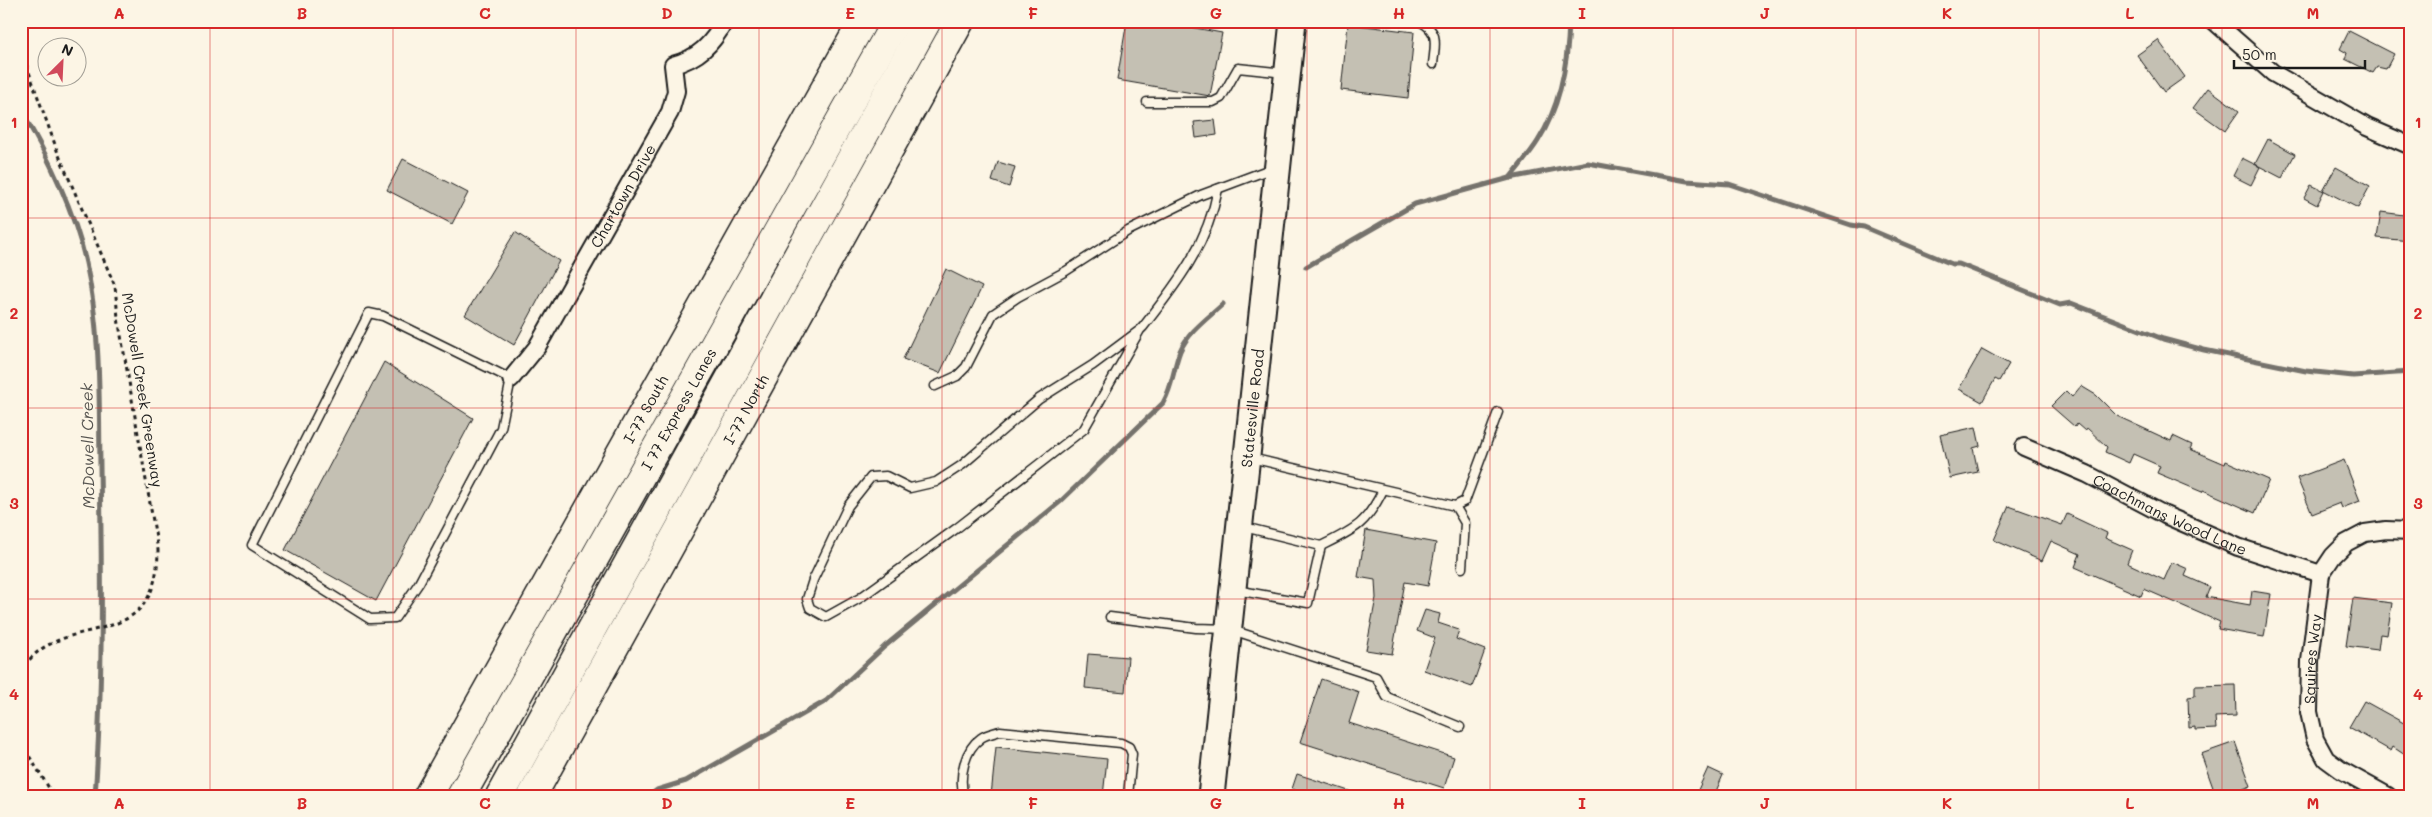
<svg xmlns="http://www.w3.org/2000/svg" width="2432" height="817" font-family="Mali,sans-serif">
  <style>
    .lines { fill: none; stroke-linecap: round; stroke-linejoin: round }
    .stream { stroke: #75726c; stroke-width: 5 }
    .building { fill: #c4c0b3; stroke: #1c1c1c }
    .lane-casing { stroke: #1c1c1c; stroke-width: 11 }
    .street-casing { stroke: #1c1c1c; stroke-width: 20 }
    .primary-casing { stroke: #1c1c1c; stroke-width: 29 }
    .highway-casing { stroke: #1c1c1c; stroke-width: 31 }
    .path { stroke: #1c1c1c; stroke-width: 3; stroke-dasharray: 4 4; stroke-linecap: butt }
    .lane { stroke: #fcf5e5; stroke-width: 8 }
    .street { stroke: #fcf5e5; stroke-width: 16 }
    .primary { stroke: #fcf5e5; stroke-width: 25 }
    .highway { stroke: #fcf5e5; stroke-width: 28 }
    .grid { fill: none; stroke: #d62828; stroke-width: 1; stroke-opacity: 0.55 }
    .labels { text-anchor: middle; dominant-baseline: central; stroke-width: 4.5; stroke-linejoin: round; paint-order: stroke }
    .street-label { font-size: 15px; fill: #1c1c1c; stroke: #fcf5e5 }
    .water-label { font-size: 16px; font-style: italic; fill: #575551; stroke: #fcf5e5 }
    .neatline { fill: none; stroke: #d62828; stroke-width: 2 }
    .grid-label { font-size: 16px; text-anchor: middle; font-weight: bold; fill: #d62828 }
  </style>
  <rect width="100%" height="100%" fill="#fcf5e5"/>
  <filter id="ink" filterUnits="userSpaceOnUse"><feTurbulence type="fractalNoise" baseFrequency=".02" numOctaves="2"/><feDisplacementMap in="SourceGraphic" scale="10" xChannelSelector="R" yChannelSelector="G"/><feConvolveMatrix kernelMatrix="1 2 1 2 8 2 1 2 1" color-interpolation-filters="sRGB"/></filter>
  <g filter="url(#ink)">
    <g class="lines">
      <g class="stream">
        <path d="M 21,111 C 48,155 75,213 86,263 C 101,330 99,399 100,467 C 102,576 103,687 95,796"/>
        <path d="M 1510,178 C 1519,166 1530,154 1538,141 C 1561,105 1568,62 1569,21"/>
        <polyline points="1306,267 1415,204 1510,178 1588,163 1687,181 1729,184 1851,225 1864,227 1952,264 1959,264 2060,305 2071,303 2163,339 2204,350 2306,371 2353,376 2411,372"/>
        <path d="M 649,796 L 657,790 L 686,781 L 826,701 L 884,647 L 1061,501 L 1163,403 C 1173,386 1173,369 1180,351 C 1188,332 1208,318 1223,304"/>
      </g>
    </g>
    <g class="building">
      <polygon points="1127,21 1157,21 1222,33 1210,96 1117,80"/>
      <polygon points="1348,24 1414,32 1408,98 1341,90"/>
      <polygon points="2349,31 2394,54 2386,69 2377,67 2373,73 2345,59 2347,53 2340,49"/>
      <polygon points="2158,40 2185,77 2164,92 2137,55"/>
      <polygon points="2208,88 2239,111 2225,131 2193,108"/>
      <polygon points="1215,120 1217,135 1196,138 1194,122"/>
      <polygon points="2268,139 2295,154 2282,178 2255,164"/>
      <polygon points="2242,158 2260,167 2251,185 2233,176"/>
      <polygon points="403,159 468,193 452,224 387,190"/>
      <polygon points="998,162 1015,167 1009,187 992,181"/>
      <polygon points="2336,167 2370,186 2358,208 2323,190"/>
      <polygon points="2311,185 2324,191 2317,205 2304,198"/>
      <polygon points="2381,212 2411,216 2411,241 2377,238"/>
      <polygon points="515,232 559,261 514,345 465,315"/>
      <polygon points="946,269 982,287 940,373 903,359"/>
      <polygon points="1982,349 2009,364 1999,381 1995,379 1982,402 1959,389"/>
      <polygon points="384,362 473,418 376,601 285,550"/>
      <polygon points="2081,386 2096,395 2117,416 2171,441 2173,436 2192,445 2190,449 2225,464 2226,461 2269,480 2255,513 2203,490 2202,492 2157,473 2160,466 2133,454 2129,463 2105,452 2107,447 2087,428 2085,431 2077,424 2075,427 2051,406 2066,391 2072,397"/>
      <polygon points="1976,427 1980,446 1973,448 1978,472 1950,478 1940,435"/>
      <polygon points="2344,460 2360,501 2342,508 2340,503 2312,514 2297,478"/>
      <polygon points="2009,506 2062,525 2067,514 2107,533 2105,538 2132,550 2127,563 2164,580 2172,562 2188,569 2185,576 2210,587 2206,597 2250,605 2252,591 2271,594 2264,637 2218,629 2220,622 2144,589 2141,596 2075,567 2080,554 2051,541 2042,561 1994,540"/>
      <polygon points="1366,530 1436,543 1428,586 1405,582 1392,654 1366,650 1376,598 1375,580 1358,577"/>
      <polygon points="2353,598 2392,603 2387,635 2380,634 2378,650 2346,646"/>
      <polygon points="1425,610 1440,614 1438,623 1459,630 1456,639 1485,650 1472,687 1424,670 1435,638 1417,631"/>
      <polygon points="1088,654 1128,657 1125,692 1085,688"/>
      <polygon points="1321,679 1359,692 1349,723 1454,757 1444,788 1300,742"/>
      <polygon points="2235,685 2236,716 2215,717 2216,729 2195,730 2195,727 2189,728 2188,697 2195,696 2195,686"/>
      <polygon points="2364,701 2411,727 2411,759 2393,747 2391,751 2349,727"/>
      <polygon points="2235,742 2251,786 2224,796 2216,796 2201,754"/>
      <polygon points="996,747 1107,759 1103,796 991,796"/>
      <polygon points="1708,768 1723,775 1714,796 1697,792"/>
      <polygon points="1297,774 1355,793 1355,796 1312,796 1292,789"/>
    </g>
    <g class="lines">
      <g class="lane-casing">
        <g id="lane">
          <path d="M 1419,21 C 1440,31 1435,44 1433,64"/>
          <polyline points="1147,102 1213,102 1221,98 1238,68 1285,73"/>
          <polygon points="369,313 383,316 511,379 501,428 419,583 395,618 370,619 252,545"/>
          <path d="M 1140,330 L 1084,429 L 957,528 L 860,598 L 826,617 L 810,608 L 807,599 L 813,580 L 848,506 L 871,477 L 886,476 L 910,488 L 936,482 L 962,465 L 1039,399 L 1093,365 L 1140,330 L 1143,327 C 1176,285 1208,244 1218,189"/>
          <polyline points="935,386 957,376 966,367 993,314 1018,297 1066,271 1128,231 1201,195 1273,168"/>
          <polyline points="1251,458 1455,506 1465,501 1498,412"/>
          <polyline points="1455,506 1465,523 1462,568"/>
          <path d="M 1321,546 C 1355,529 1366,525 1383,490"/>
          <polyline points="1236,590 1308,603 1321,546 1244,527"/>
          <polyline points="1110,617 1196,628 1229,629 1376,677 1387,697 1460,727"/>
          <path d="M 964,796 C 958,777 965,749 981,738 C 986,734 994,733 1000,731 L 1121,743 L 1129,747 L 1132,754 L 1128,796"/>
        </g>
      </g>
      <g class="street-casing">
        <g id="street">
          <polyline points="2214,21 2273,73 2367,127 2411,146"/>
          <path id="s1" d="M 511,379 L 537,347 L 670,112 L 676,91 L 673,65 C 699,58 712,44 725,21"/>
          <path id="s2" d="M 2024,447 L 2087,474 L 2165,515 L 2238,547 L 2321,574"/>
          <path id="s3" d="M 2388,796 L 2341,770 L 2326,759 L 2315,739 L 2309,712 L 2310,661 L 2321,574 L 2333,556 L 2346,543 L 2365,533 L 2386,530 L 2411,531"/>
        </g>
      </g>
      <g class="primary-casing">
        <g id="primary">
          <path id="s4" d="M 1211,796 L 1293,21"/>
        </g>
      </g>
      <g class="highway-casing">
        <g id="highway">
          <path id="s5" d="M 428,796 L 863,21"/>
          <path id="s6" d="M 461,796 L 896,21"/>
          <polyline points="500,796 927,21"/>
          <path id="s7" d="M 532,796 L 960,21"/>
        </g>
      </g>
      <g class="path">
        <path d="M 21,50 L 58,153 L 115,286 L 118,318 L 158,550 C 157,661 61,605 21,671"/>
        <polyline points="21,743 54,796"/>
      </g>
      <use href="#lane" class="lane"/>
      <use href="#street" class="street"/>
      <use href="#primary" class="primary"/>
      <use href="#highway" class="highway"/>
    </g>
  </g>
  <path class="grid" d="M 210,21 L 210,796M 393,21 L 393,796M 576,21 L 576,796M 759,21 L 759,796M 942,21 L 942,796M 1125,21 L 1125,796M 1307,21 L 1307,796M 1490,21 L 1490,796M 1673,21 L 1673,796M 1856,21 L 1856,796M 2039,21 L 2039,796M 2222,21 L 2222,796M 21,218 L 2411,218M 21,408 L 2411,408M 21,599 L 2411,599"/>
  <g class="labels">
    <g class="street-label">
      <text stroke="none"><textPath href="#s1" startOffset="215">Chartown Drive</textPath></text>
      <text transform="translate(143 390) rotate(81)">McDowell Creek Greenway</text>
      <text stroke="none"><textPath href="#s6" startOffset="444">I 77 Express Lanes</textPath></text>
      <text stroke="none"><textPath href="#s7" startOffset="442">I-77 North</textPath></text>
      <text stroke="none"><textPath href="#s4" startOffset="390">Statesville Road</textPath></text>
      <text stroke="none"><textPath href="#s5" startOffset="444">I-77 South</textPath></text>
      <text stroke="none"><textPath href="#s2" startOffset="161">Coachmans Wood Lane</textPath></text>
      <text stroke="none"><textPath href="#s3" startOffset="176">Squires Way</textPath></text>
    </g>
    <g class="water-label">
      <text transform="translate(87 446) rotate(-91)">McDowell Creek</text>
    </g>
  </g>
  <rect width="2432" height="817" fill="none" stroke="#fcf5e5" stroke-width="55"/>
  <g transform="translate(62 62) rotate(24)"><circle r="24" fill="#fcf5e5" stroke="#a29e95"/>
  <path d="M0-4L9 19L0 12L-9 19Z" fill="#d1495b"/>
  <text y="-8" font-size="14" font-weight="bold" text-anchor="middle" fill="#1c1c1c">N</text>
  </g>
  <path d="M2234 60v8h131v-8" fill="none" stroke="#1c1c1c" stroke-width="2.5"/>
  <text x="2242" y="60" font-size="15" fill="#1c1c1c" stroke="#fcf5e5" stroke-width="4" paint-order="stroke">50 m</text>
  <rect x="28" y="28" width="2376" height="762" class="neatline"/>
  <g class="grid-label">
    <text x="119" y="19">A</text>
    <text x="302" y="19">B</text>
    <text x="485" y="19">C</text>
    <text x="667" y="19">D</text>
    <text x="850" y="19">E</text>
    <text x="1033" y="19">F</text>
    <text x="1216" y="19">G</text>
    <text x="1399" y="19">H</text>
    <text x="1582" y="19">I</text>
    <text x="1765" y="19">J</text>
    <text x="1947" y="19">K</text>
    <text x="2130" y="19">L</text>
    <text x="2313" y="19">M</text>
    <text x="14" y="128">1</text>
    <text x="2418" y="128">1</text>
    <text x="14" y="319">2</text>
    <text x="2418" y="319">2</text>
    <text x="14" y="509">3</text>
    <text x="2418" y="509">3</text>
    <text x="14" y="700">4</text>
    <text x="2418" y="700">4</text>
    <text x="119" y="809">A</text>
    <text x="302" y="809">B</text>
    <text x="485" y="809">C</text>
    <text x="667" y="809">D</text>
    <text x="850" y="809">E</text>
    <text x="1033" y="809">F</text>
    <text x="1216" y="809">G</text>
    <text x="1399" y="809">H</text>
    <text x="1582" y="809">I</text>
    <text x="1765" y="809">J</text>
    <text x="1947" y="809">K</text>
    <text x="2130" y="809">L</text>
    <text x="2313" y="809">M</text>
  </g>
</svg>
